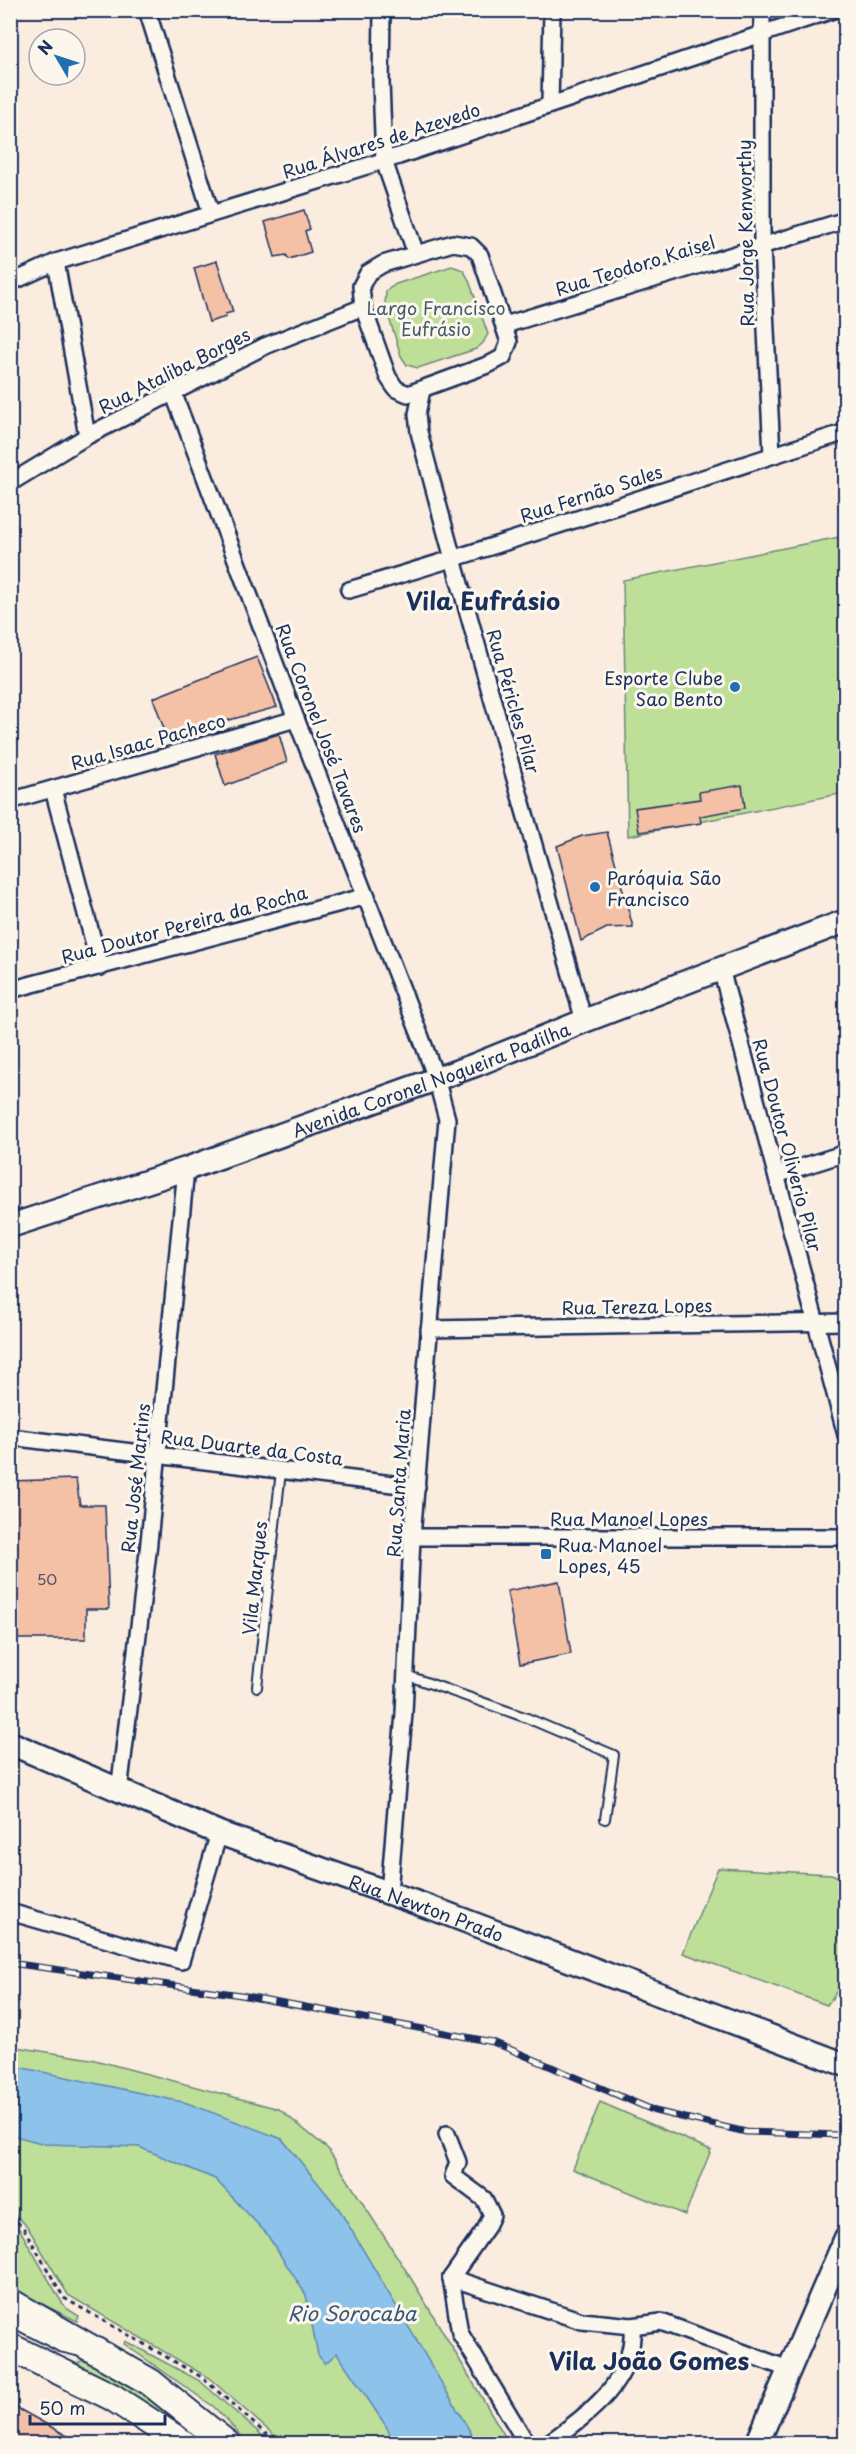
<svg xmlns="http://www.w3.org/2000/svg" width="856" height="2454" font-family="'Playpen Sans',sans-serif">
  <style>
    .green { fill: #bddf98; stroke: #6c877b; stroke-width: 1.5 }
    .water { fill: #8dc2eb; stroke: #5f87b3; stroke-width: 1.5 }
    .building { fill: #f4c0a6; stroke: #1b2f5e; stroke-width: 1.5 }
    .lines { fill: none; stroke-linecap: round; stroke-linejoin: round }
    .service-casing { stroke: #1b2f5e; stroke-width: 12 }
    .minor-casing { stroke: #1b2f5e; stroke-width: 20 }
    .secondary-casing { stroke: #1b2f5e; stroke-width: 27 }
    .trunk-casing { stroke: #1b2f5e; stroke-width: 30 }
    .path { stroke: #1b2f5e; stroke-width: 3; stroke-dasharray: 4.5 4.5; stroke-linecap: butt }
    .service { stroke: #fbf7ec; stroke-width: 8 }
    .minor { stroke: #fbf7ec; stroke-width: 15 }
    .secondary { stroke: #fbf7ec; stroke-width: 22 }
    .trunk { stroke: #fbf7ec; stroke-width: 26 }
    .rail-casing { stroke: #1b2f5e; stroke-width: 7 }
    .rail { stroke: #fbf7ec; stroke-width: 4.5; stroke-dasharray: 14; stroke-linecap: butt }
    .poi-dot { fill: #1f6fb2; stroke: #fbf7ec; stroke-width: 2 }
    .labels { text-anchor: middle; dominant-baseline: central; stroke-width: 6; stroke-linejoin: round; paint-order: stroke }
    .number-label { font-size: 15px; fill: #515370 }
    .street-label { font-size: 18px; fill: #1b2f5e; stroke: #fbf7ec }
    .park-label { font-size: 18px; fill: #445b6c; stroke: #fbf7ec }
    .poi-label { font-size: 18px; fill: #1b2f5e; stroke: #fbf7ec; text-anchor: start }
    .water-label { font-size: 20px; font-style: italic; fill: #385481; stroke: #fbf7ec }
    .district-label { font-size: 24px; font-weight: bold; fill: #1b2f5e; stroke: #fbf7ec }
  </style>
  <rect width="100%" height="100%" fill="#faecde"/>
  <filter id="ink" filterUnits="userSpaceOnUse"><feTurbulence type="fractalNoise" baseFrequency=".0167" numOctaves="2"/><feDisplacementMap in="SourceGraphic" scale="12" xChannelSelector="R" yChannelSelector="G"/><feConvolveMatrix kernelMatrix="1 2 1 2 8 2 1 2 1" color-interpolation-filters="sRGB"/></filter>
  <g filter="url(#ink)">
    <g class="green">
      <polygon points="452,266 463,270 468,278 488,334 483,343 476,349 418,368 407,365 401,356 385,305 386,291 396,284"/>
      <polygon points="845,536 845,793 628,836 623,580"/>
      <polygon points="718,1868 831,1874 845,1879 845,1980 827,2005 683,1953"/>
      <polygon points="10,2046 91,2059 279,2109 328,2149 412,2280 509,2443 283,2443 209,2378 68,2295 27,2226 11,2211"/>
      <polygon points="600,2102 711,2150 685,2215 573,2169"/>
      <polygon points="10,2221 20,2230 61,2301 66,2308 79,2316 77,2321 11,2289"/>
      <polygon points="125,2341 200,2381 271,2443 248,2443 214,2407 124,2344"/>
      <polygon points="87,2359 120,2371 214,2443 196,2443 158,2411 76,2363"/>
    </g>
    <polygon class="water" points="10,2065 187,2103 282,2139 339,2209 477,2443 394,2443 386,2426 337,2353 325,2364 318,2355 306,2295 266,2233 215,2179 139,2147 45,2144 11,2135"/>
    <g class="building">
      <polygon points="304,210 310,229 305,231 311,252 289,259 286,255 275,257 265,222"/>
      <polygon points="217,261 233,312 225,314 226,317 209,322 194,268"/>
      <polygon points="257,657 277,707 167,737 153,698"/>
      <polygon points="279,734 287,762 225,786 215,754"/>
      <polygon points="742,785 745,808 700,816 701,823 639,832 635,808 700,799 699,792"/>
      <polygon points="607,832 633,927 607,928 581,941 557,846 582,836"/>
      <polygon points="76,1479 80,1505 105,1505 109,1609 86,1609 86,1639 10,1639 10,1481"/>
      <polygon points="559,1581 571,1654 520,1664 507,1591"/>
      <polygon points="10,2404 82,2444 10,2444"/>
    </g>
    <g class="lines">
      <g class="service-casing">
        <g id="service">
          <polyline points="406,1675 527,1718 614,1755 605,1819"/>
          <polyline points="257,1687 281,1471"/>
          <polyline points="10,2321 60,2347 77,2351"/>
        </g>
      </g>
      <g class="minor-casing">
        <g id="minor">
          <polyline points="147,10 211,213"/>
          <polyline points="382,10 381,82 384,161 416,254"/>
          <polyline points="762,10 762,246 772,455"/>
          <polyline points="550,104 552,10"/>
          <polygon points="453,243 471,246 480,255 509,342 503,357 490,364 408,394 396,389 388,377 363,307 361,286 368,273 383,264"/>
          <polyline points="56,262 87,436"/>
          <polyline points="10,283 56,262 399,156 833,10"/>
          <polyline points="505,325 846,220"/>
          <path d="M 422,390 L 417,414 L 419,432 C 470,629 529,824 584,1021"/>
          <polyline points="173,392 296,719 420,1035 436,1078 447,1119 412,1537 404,1713 389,1893"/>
          <polyline points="10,483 87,436 265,346 363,307"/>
          <path d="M 349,590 C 515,542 680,484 846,432"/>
          <polyline points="53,789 100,967"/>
          <polyline points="10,801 296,719"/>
          <polyline points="721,969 846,1435"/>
          <polyline points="10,990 367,896"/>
          <polyline points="776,1175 846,1153"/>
          <polyline points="429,1329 846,1322"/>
          <polyline points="10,1437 417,1487"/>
          <polyline points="412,1537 846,1537"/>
          <polyline points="119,1791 148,1552 186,1169"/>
          <polyline points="10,1912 181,1961 219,1833"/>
          <polyline points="447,2134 458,2162 453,2176 484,2199 492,2215 486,2228 451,2278"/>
          <polyline points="451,2278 582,2321 632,2326 661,2322 788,2369"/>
          <polyline points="451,2278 460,2333 527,2444"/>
          <path d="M 547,2444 C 587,2415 636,2381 632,2326"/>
        </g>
      </g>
      <g class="secondary-casing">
        <g id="secondary">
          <path id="s1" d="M 10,1226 L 186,1169 L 475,1065 L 584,1021 L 846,921"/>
          <path id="s2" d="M 10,1743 L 219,1833 L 437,1910 L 846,2065"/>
          <polyline points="757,2444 846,2238"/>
        </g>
      </g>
      <g class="trunk-casing">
        <g id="trunk">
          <polyline points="10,2302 150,2382 227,2444"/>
          <polyline points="10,2347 112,2397 184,2444"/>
        </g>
      </g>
      <polyline class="path" points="10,2216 23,2227 64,2298 203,2378 277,2444"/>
      <use href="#service" class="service"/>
      <use href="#minor" class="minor"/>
      <use href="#secondary" class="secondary"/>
      <use href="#trunk" class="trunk"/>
      <g class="rail-casing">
        <polyline id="rail" points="10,1963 241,1995 493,2042 655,2111 746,2132 841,2135 846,2133"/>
      </g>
      <use href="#rail" class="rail"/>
    </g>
  </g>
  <g class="poi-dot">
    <circle cx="735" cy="687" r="6"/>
    <circle cx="595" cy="887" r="6"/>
    <rect x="540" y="1548" width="12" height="12" rx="3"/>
  </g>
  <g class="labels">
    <g class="number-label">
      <text x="47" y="1578">50</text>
    </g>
    <g class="street-label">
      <text transform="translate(381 140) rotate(-18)">Rua Álvares de Azevedo</text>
      <text transform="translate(745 233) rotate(-91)">Rua Jorge Kenworthy</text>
      <text transform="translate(635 265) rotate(-17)">Rua Teodoro Kaisel</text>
      <text transform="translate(174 370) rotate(-27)">Rua Ataliba Borges</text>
      <text transform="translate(591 493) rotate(-18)">Rua Fernão Sales</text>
      <text transform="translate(514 701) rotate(74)">Rua Péricles Pilar</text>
      <text transform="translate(322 728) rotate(69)">Rua Coronel José Tavares</text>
      <text transform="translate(148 741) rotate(-16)">Rua Isaac Pacheco</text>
      <text transform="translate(184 924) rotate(-15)">Rua Doutor Pereira da Rocha</text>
      <text stroke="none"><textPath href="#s1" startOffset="446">Avenida Coronel Nogueira Padilha</textPath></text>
      <text transform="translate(788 1145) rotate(75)">Rua Doutor Oliverio Pilar</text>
      <text transform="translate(637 1306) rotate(-1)">Rua Tereza Lopes</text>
      <text transform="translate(252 1447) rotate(7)">Rua Duarte da Costa</text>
      <text transform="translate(135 1478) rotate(-84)">Rua José Martins</text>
      <text transform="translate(398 1483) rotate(-86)">Rua Santa Maria</text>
      <text x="629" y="1518">Rua Manoel Lopes</text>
      <text transform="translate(254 1578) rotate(-84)">Vila Marques</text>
      <text stroke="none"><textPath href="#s2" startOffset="448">Rua Newton Prado</textPath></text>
    </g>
    <g class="park-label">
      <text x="436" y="307">Largo Francisco<tspan x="436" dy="21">Eufrásio</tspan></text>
    </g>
    <g class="poi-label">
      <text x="723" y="677" text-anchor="end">Esporte Clube<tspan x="723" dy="21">Sao Bento</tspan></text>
      <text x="607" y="877">Paróquia São<tspan x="607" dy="21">Francisco</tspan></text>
      <text x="558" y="1544">Rua Manoel<tspan x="558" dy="21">Lopes, 45</tspan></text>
    </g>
    <g class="water-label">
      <text x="352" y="2313">Rio Sorocaba</text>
    </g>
    <g class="district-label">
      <text x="483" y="600">Vila Eufrásio</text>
      <text x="649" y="2360">Vila João Gomes</text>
    </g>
  </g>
  <rect width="856" height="2454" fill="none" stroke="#fbf7ec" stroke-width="36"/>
  <rect x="18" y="18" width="820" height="2418" fill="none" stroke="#1b2f5e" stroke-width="2" filter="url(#ink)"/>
  <g transform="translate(57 57) rotate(309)"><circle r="28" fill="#fbf7ec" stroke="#a1a7b3" stroke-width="1.5"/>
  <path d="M0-4.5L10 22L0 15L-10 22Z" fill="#1f6fb2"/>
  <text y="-9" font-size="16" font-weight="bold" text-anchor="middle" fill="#1b2f5e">N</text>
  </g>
  <path d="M30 2415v9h135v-9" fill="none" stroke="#1b2f5e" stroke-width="3"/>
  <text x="39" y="2415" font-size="18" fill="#1b2f5e" stroke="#fbf7ec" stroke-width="4.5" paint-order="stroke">50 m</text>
</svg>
